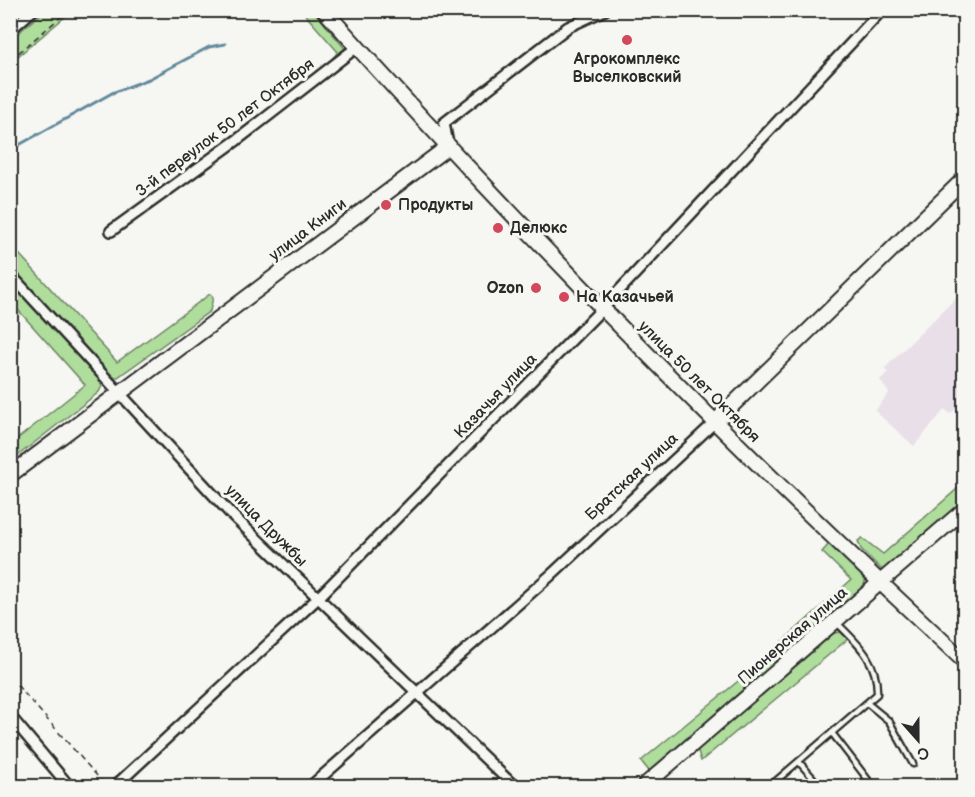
<svg xmlns="http://www.w3.org/2000/svg" width="975" height="797" font-family="'Balsamiq Sans',sans-serif">
  <style>
    .built { fill: #e9dfe9 }
    .green { fill: #afdd9c; stroke: #6d8464; stroke-width: 1.5 }
    .lines { fill: none; stroke-linecap: round; stroke-linejoin: round }
    .stream { stroke: #62899c; stroke-width: 3 }
    .lane-casing { stroke: #2b2b2b; stroke-width: 9 }
    .street-casing { stroke: #2b2b2b; stroke-width: 14 }
    .secondary-casing { stroke: #2b2b2b; stroke-width: 18 }
    .path { stroke: #2b2b2b; stroke-width: 1.5; stroke-dasharray: 6 4.5; stroke-linecap: butt }
    .lane { stroke: #f6f6f2; stroke-width: 4.5 }
    .street { stroke: #f6f6f2; stroke-width: 9 }
    .secondary { stroke: #f6f6f2; stroke-width: 14 }
    .poi-dot { fill: #d1495b; stroke: #f6f6f2; stroke-width: 2 }
    .labels { text-anchor: middle; dominant-baseline: central; stroke-width: 6; stroke-linejoin: round; paint-order: stroke }
    .poi-label { font-size: 16px; font-weight: bold; fill: #2b2b2b; stroke: #f6f6f2; text-anchor: start }
    .street-label { font-size: 16px; fill: #2b2b2b; stroke: #f6f6f2 }
  </style>
  <rect width="100%" height="100%" fill="#f6f6f2"/>
  <filter id="ink" filterUnits="userSpaceOnUse"><feTurbulence type="fractalNoise" baseFrequency=".0167" numOctaves="2"/><feDisplacementMap in="SourceGraphic" scale="12" xChannelSelector="R" yChannelSelector="G"/><feConvolveMatrix kernelMatrix="1 2 1 2 8 2 1 2 1" color-interpolation-filters="sRGB"/></filter>
  <g filter="url(#ink)">
    <polygon class="built" points="964,290 964,401 950,414 945,409 914,446 875,411 889,393 880,380 888,372 884,369"/>
    <g class="green">
      <polygon points="44,11 72,11 11,62 11,39"/>
      <polygon points="302,11 314,11 347,51 330,61 338,52"/>
      <polygon points="11,245 117,362 210,294 213,297 210,311 118,377 113,377 11,269"/>
      <polygon points="11,280 100,381 102,386 99,392 11,461 11,444 85,385 11,302"/>
      <polygon points="964,483 964,503 887,570 882,570 861,549 858,541 862,538 883,554"/>
      <polygon points="829,544 832,544 866,577 863,590 653,771 649,771 641,761 737,682 851,580 822,552"/>
      <polygon points="842,632 849,638 701,761 697,748 833,633"/>
    </g>
    <g class="lines">
      <polyline class="stream" points="10,150 112,93 149,79 209,47 225,44"/>
      <g class="lane-casing">
        <g id="lane">
          <polyline points="867,703 889,721 913,764"/>
          <polyline points="832,733 872,785"/>
          <polyline points="799,762 820,786"/>
          <path d="M 770,786 L 877,694 C 878,661 858,644 837,623"/>
        </g>
      </g>
      <g class="street-casing">
        <g id="street">
          <polyline points="10,30 33,10"/>
          <polyline points="448,144 444,123 568,27 605,10"/>
          <polyline points="111,231 237,140 357,47"/>
          <polyline points="10,274 230,513 514,786"/>
          <polyline points="10,716 69,786"/>
          <polyline points="115,786 318,598 602,309 882,10"/>
          <polyline points="311,786 551,575 715,422"/>
        </g>
      </g>
      <g class="secondary-casing">
        <g id="secondary">
          <path d="M 324,10 C 527,237 741,454 964,661"/>
          <polyline points="715,422 964,179"/>
          <polyline points="10,475 449,146"/>
          <polyline points="644,786 964,510"/>
        </g>
      </g>
      <g class="path">
        <polyline points="10,60 69,10"/>
        <polyline points="10,677 105,785"/>
      </g>
      <use href="#lane" class="lane"/>
      <use href="#street" class="street"/>
      <use href="#secondary" class="secondary"/>
    </g>
  </g>
  <g class="poi-dot">
    <circle cx="627" cy="40" r="6"/>
    <circle cx="386" cy="205" r="6"/>
    <circle cx="498" cy="228" r="6"/>
    <circle cx="536" cy="288" r="6"/>
    <circle cx="564" cy="297" r="6"/>
  </g>
  <g class="labels">
    <g class="poi-label">
      <text x="627" y="59" text-anchor="middle">Агрокомплекс<tspan x="627" dy="18">Выселковский</tspan></text>
      <text x="398" y="205">Продукты</text>
      <text x="510" y="228">Делюкс</text>
      <text x="524" y="288" text-anchor="end">Ozon</text>
      <text x="576" y="297">На Казачьей</text>
    </g>
    <g class="street-label">
      <text transform="translate(225 128) rotate(-37)">3-й переулок 50 лет Октября</text>
      <text transform="translate(308 230) rotate(-37)">улица Книги</text>
      <text transform="translate(699 382) rotate(45)">улица 50 лет Октября</text>
      <text transform="translate(496 396) rotate(-46)">Казачья улица</text>
      <text transform="translate(632 477) rotate(-43)">Братская улица</text>
      <text transform="translate(266 526) rotate(45)">улица Дружбы</text>
      <text transform="translate(793 636) rotate(-41)">Пионерская улица</text>
    </g>
  </g>
  <rect width="975" height="797" fill="none" stroke="#f6f6f2" stroke-width="36"/>
  <rect x="18" y="18" width="939" height="761" fill="none" stroke="#2b2b2b" stroke-width="2" filter="url(#ink)"/>
  <g transform="translate(918 740) rotate(159)" stroke="#f6f6f2" stroke-width="4.5" paint-order="stroke">
  <path d="M0-4.5L10 22L0 15L-10 22Z" fill="#2b2b2b"/>
  <text y="-9" font-size="16" font-weight="bold" text-anchor="middle" fill="#2b2b2b">С</text>
  </g>
</svg>
